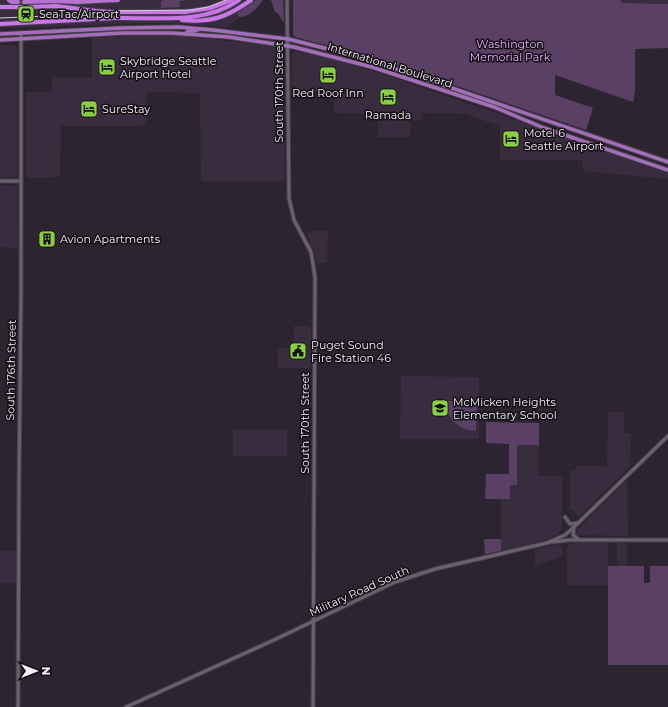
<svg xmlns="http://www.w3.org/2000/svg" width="668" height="707" font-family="Montserrat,sans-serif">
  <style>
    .built { fill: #392c3f }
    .green { fill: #5a4065 }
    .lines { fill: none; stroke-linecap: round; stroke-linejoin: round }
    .tertiary-casing { stroke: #473f4a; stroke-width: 5 }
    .secondary-casing { stroke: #473f4a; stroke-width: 5 }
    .primary-casing { stroke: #473f4a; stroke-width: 5.5 }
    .trunk-casing { stroke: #473f4a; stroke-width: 6 }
    .motorway-casing { stroke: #473f4a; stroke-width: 6 }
    .tertiary { stroke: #6b6070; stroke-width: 3 }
    .secondary { stroke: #6b6070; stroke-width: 3 }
    .primary { stroke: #a36eb8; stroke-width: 3.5 }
    .trunk { stroke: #b672d0; stroke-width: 4 }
    .motorway { stroke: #c877e8; stroke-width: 4 }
    .tram { stroke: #d4cdd7; stroke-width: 1 }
    .labels { text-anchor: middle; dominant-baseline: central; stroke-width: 3; stroke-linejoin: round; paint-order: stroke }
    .poi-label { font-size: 11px; fill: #f7f0f9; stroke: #130f15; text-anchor: start }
    .park-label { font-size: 11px; fill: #e5b5f9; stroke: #130f15 }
    .street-label { font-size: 11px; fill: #f7f0f9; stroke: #130f15 }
  </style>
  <rect width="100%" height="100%" fill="#2d2431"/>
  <g class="built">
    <polygon points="0,0 263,0 227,27 188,24 149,23 0,28"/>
    <polygon points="621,0 668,0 668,4 621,3"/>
    <polygon points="127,36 180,36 215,39 227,42 231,41 266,45 281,48 284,50 285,181 201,181 200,93 147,92 146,121 144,125 142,126 61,126 60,175 52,178 29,178 26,176 26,92 52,92 52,77 92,78 92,38"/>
    <polygon points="0,45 13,45 17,48 17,175 12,177 0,177"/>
    <polygon points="294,52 297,52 325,57 386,75 668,173 668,179 583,171 582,160 500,160 500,126 465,114 422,113 422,120 410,120 410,137 378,137 378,114 334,113 334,92 292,91 292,55"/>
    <polygon points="0,185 17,186 17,248 0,247"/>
    <polygon points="311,231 328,231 327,262 317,263 314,250 307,235 307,233"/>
    <polygon points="294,326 309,326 311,328 311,366 309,368 278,368 278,348 294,348"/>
    <polygon points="401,376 479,377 479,439 400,439"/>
    <polygon points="608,412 624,412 624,433 631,434 630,467 579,516 573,510 570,510 570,470 576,470 576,466 607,466"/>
    <polygon points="233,429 287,430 287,456 233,456"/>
    <polygon points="517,445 539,445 538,476 562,476 562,529 558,534 546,540 501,551 501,499 510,499 510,485 517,485"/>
    <polygon points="627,481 628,536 577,535 576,533 577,530"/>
    <polygon points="572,543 608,543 608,585 567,585 567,546"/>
    <rect x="617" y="543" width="10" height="23"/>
    <polygon points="557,544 562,546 562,557 535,565 535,550"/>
    <rect x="0" y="551" width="16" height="32"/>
  </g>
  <g class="green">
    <polygon points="164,0 190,0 179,1 180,7 161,8 161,2"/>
    <path d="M 256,0 L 263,0 C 256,9 250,17 238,17 L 238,12 Z"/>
    <polygon points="271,0 283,0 284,20 283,22 278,13 275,12"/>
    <polygon points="293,0 621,0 621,3 668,4 668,48 635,49 635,92 633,102 555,75 555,95 593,108 586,130 401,67 363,55 295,37 293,35"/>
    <path d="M 445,401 L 475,401 L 477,403 L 476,431 C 459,430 446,419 445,401 Z"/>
    <polygon points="486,422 539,423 539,445 517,445 517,485 510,485 510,499 485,499 486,474 509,474 509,444 486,443"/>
    <polygon points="484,539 501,539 501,551 485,554"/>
    <polygon points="608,566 644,566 644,583 650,583 650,566 668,566 668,665 608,665"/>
  </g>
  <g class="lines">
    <g class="tertiary-casing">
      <g id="tertiary">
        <polyline points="287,0 289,198 294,220 311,252 315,277 313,707"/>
        <polyline points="0,181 21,181"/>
        <polyline points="574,527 573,535 578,539"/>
        <polyline points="550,542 570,540 668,540"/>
        <polyline points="18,707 19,481 21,297 21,33"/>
      </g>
    </g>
    <g class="secondary-casing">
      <g id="secondary">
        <polyline points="565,517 570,524 578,523"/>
        <polyline points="126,707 274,640 395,582 435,569 547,543 565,535 574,527 668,436"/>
      </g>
    </g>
    <g class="primary-casing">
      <g id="primary">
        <polyline points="0,34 122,28 178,27 213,30 288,39 364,58 668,162"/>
        <polyline points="185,34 188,31 195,31 199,29"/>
        <polyline points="0,40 122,33 172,33 229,37 294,47 372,67 494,107 544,128 668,170"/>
      </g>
    </g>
    <g class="trunk-casing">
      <g id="trunk">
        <polyline points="9,0 12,2 18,2"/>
        <polyline points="95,1 118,0"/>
        <polyline points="24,2 53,1 78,2 96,1"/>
      </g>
    </g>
    <g class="motorway-casing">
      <g id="motorway">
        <polyline points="0,7 22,7"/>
        <polyline points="29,7 56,6 96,11 112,12 185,12 211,8 232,0"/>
        <path d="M 182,20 C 211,23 227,17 251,0"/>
        <path d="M 0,24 C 38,22 77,20 115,18 C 157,17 203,25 239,0"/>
      </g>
    </g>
    <use href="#tertiary" class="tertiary"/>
    <use href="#secondary" class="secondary"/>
    <use href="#primary" class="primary"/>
    <use href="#trunk" class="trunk"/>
    <use href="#motorway" class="motorway"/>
    <polyline class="tram" points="0,18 72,15 112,11 193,10 208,7 226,0"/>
  </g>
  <defs>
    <g id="station-square" transform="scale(0.9)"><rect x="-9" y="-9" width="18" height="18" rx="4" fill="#8bce46" stroke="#130f15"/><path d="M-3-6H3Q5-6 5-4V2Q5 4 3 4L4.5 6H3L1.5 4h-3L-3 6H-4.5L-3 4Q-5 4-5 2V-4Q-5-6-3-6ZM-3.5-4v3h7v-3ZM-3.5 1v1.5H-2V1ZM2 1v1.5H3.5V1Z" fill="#111"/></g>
    <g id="hotel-square" transform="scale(0.9)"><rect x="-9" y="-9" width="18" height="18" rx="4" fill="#8bce46" stroke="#130f15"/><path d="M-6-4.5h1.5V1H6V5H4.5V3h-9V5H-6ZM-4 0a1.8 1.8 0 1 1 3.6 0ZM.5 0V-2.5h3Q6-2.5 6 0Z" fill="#111"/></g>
    <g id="building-square" transform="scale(0.9)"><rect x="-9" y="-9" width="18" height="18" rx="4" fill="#8bce46" stroke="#130f15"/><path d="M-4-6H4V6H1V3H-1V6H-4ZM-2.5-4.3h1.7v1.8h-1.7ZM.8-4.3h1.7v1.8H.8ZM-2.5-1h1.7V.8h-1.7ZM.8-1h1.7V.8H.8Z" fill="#111"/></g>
    <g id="civic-square" transform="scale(0.9)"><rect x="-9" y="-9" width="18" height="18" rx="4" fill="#8bce46" stroke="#130f15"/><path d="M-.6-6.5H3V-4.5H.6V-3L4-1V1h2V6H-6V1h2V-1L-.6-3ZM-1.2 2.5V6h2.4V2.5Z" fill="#111"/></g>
    <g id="school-square" transform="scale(0.9)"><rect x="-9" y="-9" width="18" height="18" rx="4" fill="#8bce46" stroke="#130f15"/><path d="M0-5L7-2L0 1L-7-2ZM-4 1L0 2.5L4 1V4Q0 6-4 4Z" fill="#111"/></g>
  </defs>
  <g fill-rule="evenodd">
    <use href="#station-square" x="26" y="14"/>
    <use href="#hotel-square" x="107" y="67"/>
    <use href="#hotel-square" x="328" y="75"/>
    <use href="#hotel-square" x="388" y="97"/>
    <use href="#hotel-square" x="89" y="109"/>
    <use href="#hotel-square" x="511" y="139"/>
    <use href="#building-square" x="47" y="239"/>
    <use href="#civic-square" x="298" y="351"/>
    <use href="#school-square" x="440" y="408"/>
  </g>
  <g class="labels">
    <g class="poi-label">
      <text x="39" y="14">SeaTac/Airport</text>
      <text x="120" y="61">Skybridge Seattle<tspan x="120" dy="13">Airport Hotel</tspan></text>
      <text x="328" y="93" text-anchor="middle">Red Roof Inn</text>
      <text x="102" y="109">SureStay</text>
      <text x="388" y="115" text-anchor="middle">Ramada</text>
      <text x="524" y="133">Motel 6<tspan x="524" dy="13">Seattle Airport</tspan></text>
      <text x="60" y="239">Avion Apartments</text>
      <text x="311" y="345">Puget Sound<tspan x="311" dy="13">Fire Station 46</tspan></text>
      <text x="453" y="402">McMicken Heights<tspan x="453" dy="13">Elementary School</tspan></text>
    </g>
    <g class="park-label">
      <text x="510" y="44">Washington<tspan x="510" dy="13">Memorial Park</tspan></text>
    </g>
    <g class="street-label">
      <text transform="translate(390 65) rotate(17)">International Boulevard</text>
      <text transform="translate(279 92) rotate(-90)">South 170th Street</text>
      <text transform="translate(11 370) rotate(-89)">South 176th Street</text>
      <text transform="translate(305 423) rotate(-90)">South 170th Street</text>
      <text transform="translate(359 591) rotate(-24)">Military Road South</text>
    </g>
  </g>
  <g transform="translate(36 671) rotate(90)" stroke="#130f15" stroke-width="3" paint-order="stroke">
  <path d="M0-3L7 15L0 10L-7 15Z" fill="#f7f0f9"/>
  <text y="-6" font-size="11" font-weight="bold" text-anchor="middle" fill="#f7f0f9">N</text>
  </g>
</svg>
